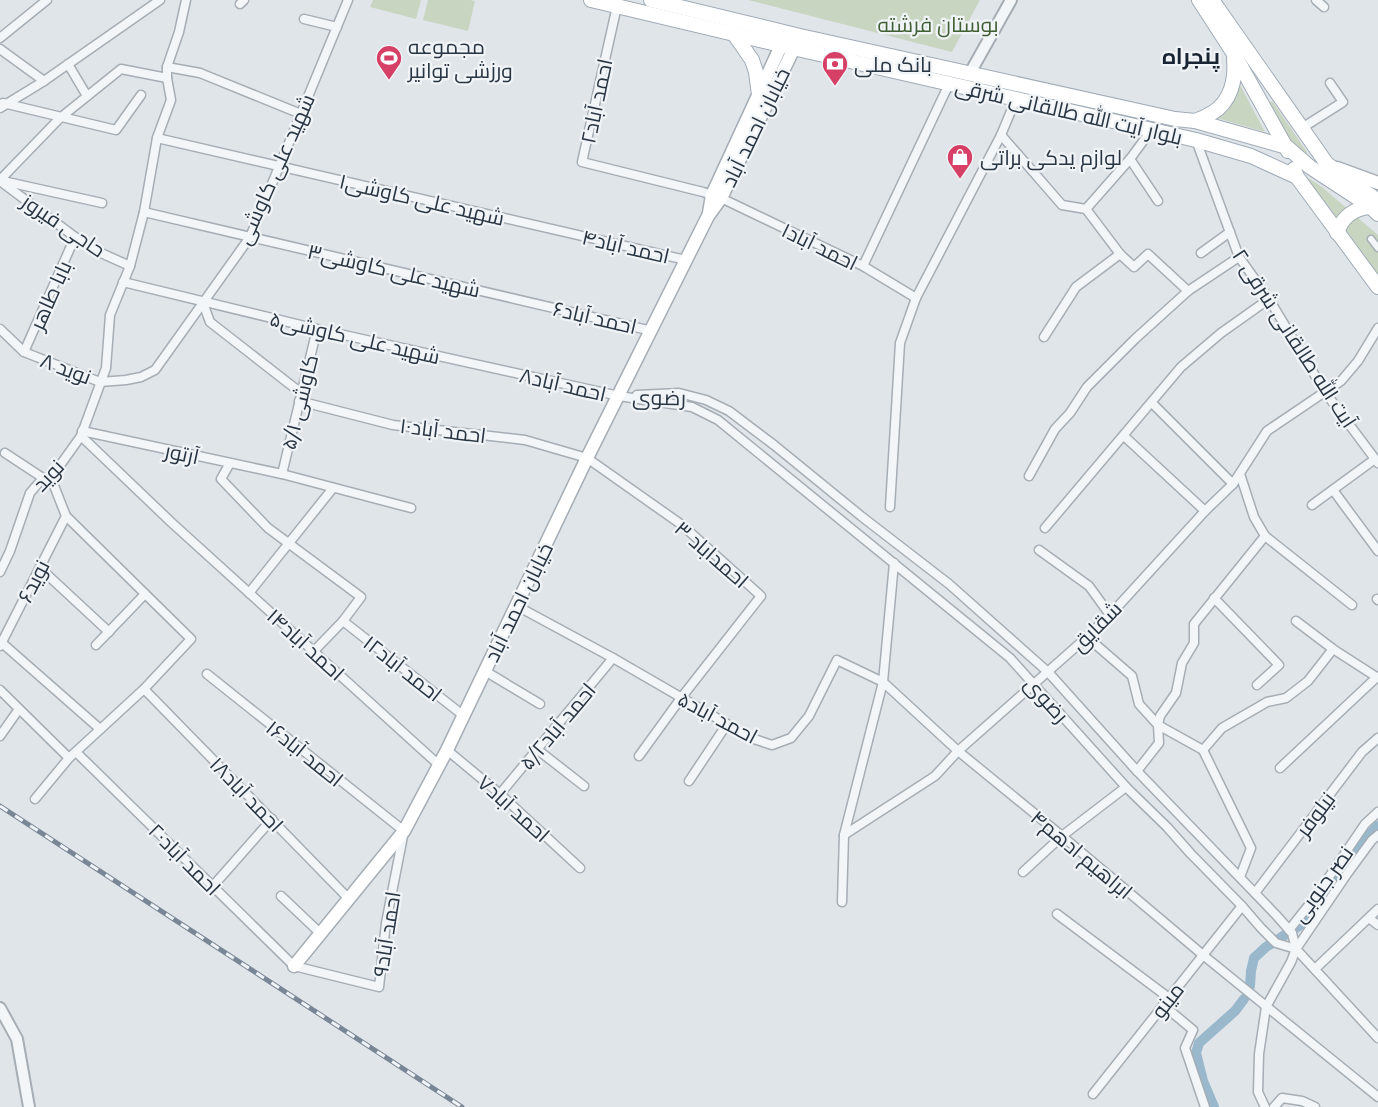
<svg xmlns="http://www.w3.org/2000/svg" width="1378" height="1107" font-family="Ubuntu,Cairo,sans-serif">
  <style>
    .green { fill: #c8d5c1 }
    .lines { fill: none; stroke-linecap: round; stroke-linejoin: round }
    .canal { stroke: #99b8cc; stroke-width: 10 }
    .pedestrian-casing { stroke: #a5adb5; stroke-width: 9 }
    .minor-casing { stroke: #a5adb5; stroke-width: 11 }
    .tertiary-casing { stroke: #a5adb5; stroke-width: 14 }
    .secondary-casing { stroke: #a5adb5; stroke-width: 15 }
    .primary-casing { stroke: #9fabb7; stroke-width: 16 }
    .pedestrian { stroke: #f3f6f8; stroke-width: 6 }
    .minor { stroke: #f3f6f8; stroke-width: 8 }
    .tertiary { stroke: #f3f6f8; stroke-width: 10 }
    .secondary { stroke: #fff; stroke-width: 12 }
    .primary { stroke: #fff; stroke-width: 14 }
    .rail-casing { stroke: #798695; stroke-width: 5 }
    .rail { stroke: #f0f4f7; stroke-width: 3; stroke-dasharray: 9; stroke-linecap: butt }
    .labels { text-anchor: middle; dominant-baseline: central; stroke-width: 4.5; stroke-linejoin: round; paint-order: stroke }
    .park-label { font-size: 21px; fill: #415f34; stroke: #f0f4f7 }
    .poi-label { font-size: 21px; fill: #283543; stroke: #f0f4f7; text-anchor: start }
    .street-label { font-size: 21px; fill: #283543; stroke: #f0f4f7 }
    .neighbourhood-label { font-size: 22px; font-weight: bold; fill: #1a2533; stroke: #f0f4f7 }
  </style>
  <rect width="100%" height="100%" fill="#e0e5ea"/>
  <g class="green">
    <polygon points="373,0 421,0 416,19 370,7"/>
    <polygon points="428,0 470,0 475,1 468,31 423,20"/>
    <polygon points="748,0 980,0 952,52"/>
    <polygon points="1240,85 1265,132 1217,118 1233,101"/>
    <polygon points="1272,101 1307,152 1305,155 1288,143 1270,103"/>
    <polygon points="1302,174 1322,187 1378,235 1378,274 1326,203"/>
  </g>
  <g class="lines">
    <g class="canal">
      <polyline points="1250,986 1251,971 1254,958 1266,947 1299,926 1318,907 1369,835 1378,826"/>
      <polyline points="1214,1107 1203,1081 1196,1053 1199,1043 1235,1011 1244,999"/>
    </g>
    <g class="pedestrian-casing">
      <polyline id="pedestrian" points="1371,239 1378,248"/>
    </g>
    <g class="minor-casing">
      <g id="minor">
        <polyline points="1316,0 1324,7"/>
        <polyline points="240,4 244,0"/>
        <polyline points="617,6 582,162 703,192 721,198 863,266 916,298"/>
        <polyline points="304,19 337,27"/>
        <polyline points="0,38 47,0"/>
        <polyline points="0,49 44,81"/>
        <polyline points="68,64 87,96"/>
        <polyline points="167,67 200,73 301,114"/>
        <polyline points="3,103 116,130 141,95"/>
        <polyline points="0,108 44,81 160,0"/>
        <polyline points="1302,128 1343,102 1330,83"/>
        <polyline points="1001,135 1062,205 1086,209"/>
        <polyline points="157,138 686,260"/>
        <polyline points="1196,140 1239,257 1269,299 1325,392 1378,463"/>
        <polyline points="1130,159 1158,201"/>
        <polyline points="0,180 60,118 121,69 167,78"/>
        <polyline points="0,181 75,237 101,253 130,266"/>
        <polyline points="3,181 102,203"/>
        <polyline points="1086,209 1130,159 1152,129"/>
        <polyline points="144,212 652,331"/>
        <polyline points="1201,253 1230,232"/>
        <polyline points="1120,254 1134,267 1148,254 1188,291"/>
        <polyline points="863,266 949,84"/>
        <polyline points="123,282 317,329 619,396 692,407 718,420 1010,658 1126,787 1167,827 1191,854 1242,906 1261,928 1276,943 1296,949"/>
        <polyline points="203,303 210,322 301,393"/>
        <polyline points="0,329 24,352 100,382 126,380 141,377 155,370 250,237 348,0"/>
        <polyline points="1044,337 1076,287 1120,254 1086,209"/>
        <polyline points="24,352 75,237"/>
        <polyline points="637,395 679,393 706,400 729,411 774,445 861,516 949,584 1048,672 1137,771 1276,915 1292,933 1296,949 1378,1038"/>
        <polyline points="299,401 393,425 525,440 587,458 682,525 761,596 681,698 639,756"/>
        <polyline points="1152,403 1233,484"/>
        <polyline points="82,431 282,474 411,508"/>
        <polyline points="81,436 172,523 439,765"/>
        <polyline points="1124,436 1205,511"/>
        <polyline points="5,453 43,478"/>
        <polyline points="230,463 221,479 268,528 361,597 343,621 314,651"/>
        <polyline points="282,474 317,329"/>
        <polyline points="1240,474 1254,517 1265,536 1194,624 1194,643 1182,663 1176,693 1160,716 1158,725 1203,750 1251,848 1240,877"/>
        <polyline points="1029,476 1055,429 1070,413 1087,387 1135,339 1188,291 1239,257"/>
        <polyline points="1333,490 1378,551"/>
        <polyline points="1312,505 1375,459"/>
        <polyline points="890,507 900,343 916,298 1001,135 1016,99"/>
        <polyline points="1045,528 1181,367 1221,333 1269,299"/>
        <polyline points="1265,536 1352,605"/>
        <polyline points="1039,550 1089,586 1110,615"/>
        <polyline points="894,563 883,682 958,751 1062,836 1203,955 1378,1097"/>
        <polyline points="40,568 109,632"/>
        <polyline points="0,572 10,551 30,493 43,478 51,478 81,436 106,368 110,315 130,266 144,212 157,138 171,100 167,78 167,67 179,32 186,0"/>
        <polyline points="249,593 333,488"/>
        <polyline points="1214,598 1279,665 1257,685"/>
        <polyline points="1377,599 1378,600"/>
        <polyline points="515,605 613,658 727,724 745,736 772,745 791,738 809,716 837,660 883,682 844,835 842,902"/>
        <polyline points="343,621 464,716"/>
        <polyline points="1296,621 1333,649 1378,678"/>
        <polyline points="1087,637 1132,676 1139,704 1158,725 1159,743 1137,771"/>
        <polyline points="2,643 100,729"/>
        <polyline points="96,645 145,594"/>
        <polyline points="0,646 66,516"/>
        <polyline points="485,671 540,704"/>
        <polyline points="144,689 349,899"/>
        <polyline points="0,690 69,758"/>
        <polyline points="0,736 19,709"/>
        <polyline points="447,750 500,794 580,868"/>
        <polyline points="538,750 584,786"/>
        <polyline points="1203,750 1222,728 1267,702 1286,698 1308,681 1333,649"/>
        <polyline points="76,752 294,966 379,987 386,923 404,831 207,674"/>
        <polyline points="1280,768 1377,677"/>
        <polyline points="689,781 727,724"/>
        <polyline points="500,794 613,658"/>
        <polyline points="35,799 69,758 144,689 191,639 66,516 51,478"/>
        <polyline points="844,835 935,776 958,751 1087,637 1110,615 1205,511 1233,484 1267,431 1341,381 1358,361 1378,328"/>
        <polyline points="1023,872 1062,836 1126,787"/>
        <polyline points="213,886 272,819"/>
        <polyline points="1255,893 1362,752 1378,738"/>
        <polyline points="281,896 320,933"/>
        <polyline points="1057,914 1169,998"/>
        <polyline points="1369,918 1378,925"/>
        <polyline points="1289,930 1316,896 1365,824 1378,812"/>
        <polyline points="1315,969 1378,909"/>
        <polyline points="1163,1005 1193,1030 1185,1048 1205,1107"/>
        <polyline points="1093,1094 1242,906"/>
        <polyline points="1265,1107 1258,1092 1259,1054 1266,1007 1291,962 1296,949 1347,874 1372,840 1378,835"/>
        <polyline points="1274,1107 1282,1098 1302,1101 1315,1107"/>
      </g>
    </g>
    <g class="tertiary-casing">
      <g id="tertiary">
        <polyline points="970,73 1011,0"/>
        <polyline points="0,1008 17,1039 29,1107"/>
      </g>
    </g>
    <g class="secondary-casing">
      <g id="secondary">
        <polyline points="1337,168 1378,183"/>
        <polyline points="709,213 712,195 785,37"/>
        <polyline points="294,966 404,831 447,750 587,458 708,216 721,198 798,40"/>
      </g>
    </g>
    <g class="primary-casing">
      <g id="primary">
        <polyline points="591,0 793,48 1196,140 1251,156 1297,177"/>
        <polyline points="651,0 800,36 1175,119 1195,121 1287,147 1310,167 1371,207 1378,214"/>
        <polyline points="1199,0 1234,54 1288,151"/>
        <polyline points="1212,0 1327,164 1378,201"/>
        <polyline points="734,34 752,60 756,72 759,95"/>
        <path d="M 1195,121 C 1201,119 1207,116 1212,113 C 1231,102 1236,79 1234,59"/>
        <polyline points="1294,169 1297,177 1378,287"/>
        <path d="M 1337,233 C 1342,217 1354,208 1371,207"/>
      </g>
    </g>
    <use href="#pedestrian" class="pedestrian"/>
    <use href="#minor" class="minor"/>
    <use href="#tertiary" class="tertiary"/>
    <use href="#secondary" class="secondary"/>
    <use href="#primary" class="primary"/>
    <g class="rail-casing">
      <polyline id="rail" points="0,806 462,1107"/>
    </g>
    <use href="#rail" class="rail"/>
  </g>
  <defs>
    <g id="stadium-pin" transform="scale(1.35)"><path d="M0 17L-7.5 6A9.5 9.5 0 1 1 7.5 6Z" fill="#d63f66" stroke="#f0f4f7"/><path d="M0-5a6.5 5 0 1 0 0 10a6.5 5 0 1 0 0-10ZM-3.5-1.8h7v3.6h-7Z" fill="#fff"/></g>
    <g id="bank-pin" transform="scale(1.35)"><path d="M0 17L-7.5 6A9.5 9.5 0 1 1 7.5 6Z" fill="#d63f66" stroke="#f0f4f7"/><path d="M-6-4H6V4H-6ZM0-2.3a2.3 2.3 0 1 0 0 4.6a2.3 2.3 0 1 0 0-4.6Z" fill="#fff"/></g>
    <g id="shop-pin" transform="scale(1.35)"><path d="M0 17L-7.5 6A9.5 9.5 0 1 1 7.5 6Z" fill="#d63f66" stroke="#f0f4f7"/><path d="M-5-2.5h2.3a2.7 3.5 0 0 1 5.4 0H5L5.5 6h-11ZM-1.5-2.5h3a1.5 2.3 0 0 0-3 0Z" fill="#fff"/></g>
  </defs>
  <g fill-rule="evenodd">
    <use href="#stadium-pin" x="389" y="58"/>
    <use href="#bank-pin" x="835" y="64"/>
    <use href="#shop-pin" x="960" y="157"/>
  </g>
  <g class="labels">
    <g class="park-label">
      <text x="938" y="24">بوستان فرشته</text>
    </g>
    <g class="poi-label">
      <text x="408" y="46">مجموعه<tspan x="408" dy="24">ورزشی توانیر</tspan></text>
      <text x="854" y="64">بانک ملی</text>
      <text x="980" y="157">لوازم یدکی براتی</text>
    </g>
    <g class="street-label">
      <text transform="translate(596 101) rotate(-78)">احمد آباد۲</text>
      <text transform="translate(1069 111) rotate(13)">بلوار آیت الله طالقانی شرقی</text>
      <text transform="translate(755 127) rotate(-64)">خیابان احمد آباد</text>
      <text transform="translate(275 169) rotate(-66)">شهید علی کاوشی</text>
      <text transform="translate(422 199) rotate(13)">شهید علی کاوشی۱</text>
      <text transform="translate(64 225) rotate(34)">حاجی فیروز</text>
      <text transform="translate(626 246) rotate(13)">احمد آباد۴</text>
      <text transform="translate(820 246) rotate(26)">احمد آباد۱</text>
      <text transform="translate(394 270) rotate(13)">شهید علی کاوشی۳</text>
      <text transform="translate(50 295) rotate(-66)">بابا طاهر</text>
      <text transform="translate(595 317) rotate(13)">احمد آباد۶</text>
      <text transform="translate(355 337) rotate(13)">شهید علی کاوشی۵</text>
      <text transform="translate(1295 338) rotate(57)">آیت الله طالقانی شرقی ۲</text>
      <text transform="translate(66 368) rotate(21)">نوید ۸</text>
      <text transform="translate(563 384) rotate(13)">احمد آباد۸</text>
      <text transform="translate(659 397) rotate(1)">رضوی</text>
      <text transform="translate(299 402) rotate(-76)">کاوشی ۵/۱</text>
      <text transform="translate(443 430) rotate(7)">احمد آباد۱۰</text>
      <text transform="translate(182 453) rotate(12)">آرتور</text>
      <text transform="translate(48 475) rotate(-47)">نوید</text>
      <text transform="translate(712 554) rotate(41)">احمداباد ۳</text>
      <text transform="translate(33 581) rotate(-63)">نوید۶</text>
      <text transform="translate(518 602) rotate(-64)">خیابان احمد آباد</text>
      <text transform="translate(1096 626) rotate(-45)">شقایق</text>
      <text transform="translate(306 644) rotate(42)">احمد آباد۱۴</text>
      <text transform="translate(403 668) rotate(38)">احمد آباد۱۲</text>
      <text transform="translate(1047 699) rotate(48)">رضوی</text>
      <text transform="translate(718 717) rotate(28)">احمد آباد۵</text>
      <text transform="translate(557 726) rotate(-50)">احمد آباد۵/۲</text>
      <text transform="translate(305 753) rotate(39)">احمد آباد۱۶</text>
      <text transform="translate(247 794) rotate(46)">احمد آباد۱۸</text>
      <text transform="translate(514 808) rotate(42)">احمد آباد۷</text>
      <text transform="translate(1315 814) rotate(-53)">نیلوفر</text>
      <text transform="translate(1082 854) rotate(40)">ابراهیم ادهم۴</text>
      <text transform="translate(185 859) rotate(45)">احمد آباد۲۰</text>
      <text transform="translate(1322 884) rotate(-54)">نصر جنوبی</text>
      <text transform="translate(386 934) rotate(-81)">احمد آباد۹</text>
      <text transform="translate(1167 1000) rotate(-52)">مینو</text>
    </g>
    <g class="neighbourhood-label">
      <text x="1191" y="55">پنجراه</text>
    </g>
  </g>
</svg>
